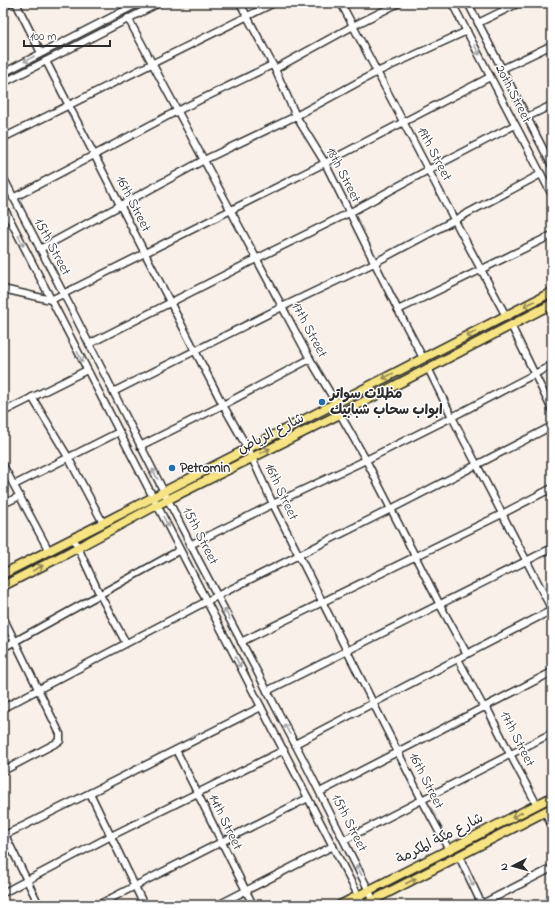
<svg xmlns="http://www.w3.org/2000/svg" width="555" height="908" font-family="'Indie Flower','Playpen Sans Arabic',sans-serif">
  <style>
    .lines { fill: none; stroke-linecap: round; stroke-linejoin: round }
    .minor-casing { stroke: #2b2b2b; stroke-width: 9 }
    .major-casing { stroke: #2b2b2b; stroke-width: 11 }
    .minor { stroke: #fff; stroke-width: 6 }
    .major { stroke: #f6e381; stroke-width: 8 }
    .oneway { stroke: #a0a0a0 }
    .oneway2 { stroke: #908756 }
    .poi-dot { fill: #1f6fb2; stroke: #fff; stroke-width: 1.5 }
    .labels { text-anchor: middle; dominant-baseline: central; stroke-width: 3; stroke-linejoin: round; paint-order: stroke }
    .street-label { font-size: 14px; fill: #2b2b2b; stroke: #fff }
    .poi-label { font-size: 14px; font-weight: bold; fill: #2b2b2b; stroke: #fff; text-anchor: start }
  </style>
  <rect width="100%" height="100%" fill="#f9f1e9"/>
  <filter id="ink" filterUnits="userSpaceOnUse"><feTurbulence type="fractalNoise" baseFrequency=".025" numOctaves="2"/><feDisplacementMap in="SourceGraphic" scale="8" xChannelSelector="R" yChannelSelector="G"/><feConvolveMatrix kernelMatrix="1 2 1 2 8 2 1 2 1" color-interpolation-filters="sRGB"/></filter>
  <g filter="url(#ink)">
    <g class="lines">
      <g class="minor-casing">
        <g id="minor">
          <polyline points="16,3 41,53"/>
          <polyline points="240,3 275,69 296,116 325,163 398,310 423,358"/>
          <polyline points="341,3 455,221 506,316"/>
          <polyline points="452,3 552,195"/>
          <polyline points="468,3 552,166"/>
          <polyline points="3,7 10,3"/>
          <polyline points="128,18 310,359 336,403 340,414 366,460 440,605 467,654"/>
          <polyline points="478,23 519,3"/>
          <polyline points="46,61 223,405 248,449 273,504 422,800 449,850"/>
          <polyline points="275,69 353,26 399,3"/>
          <polyline points="502,69 552,45"/>
          <polyline points="3,73 139,3"/>
          <polyline points="3,83 159,3"/>
          <polyline points="527,117 552,105"/>
          <polyline points="3,138 274,3"/>
          <polyline points="3,177 72,310 199,561 305,763 376,905"/>
          <polyline points="13,198 177,111 272,65"/>
          <polyline points="3,206 308,798 363,905"/>
          <polyline points="40,249 204,160 296,116 377,72 467,31"/>
          <polyline points="3,289 51,300 325,163 490,77"/>
          <polyline points="398,310 552,235"/>
          <polyline points="511,325 552,410"/>
          <polyline points="89,344 256,259 349,213 428,170 515,125"/>
          <polyline points="428,368 452,417 552,610"/>
          <polyline points="113,392 282,307 374,263 541,174"/>
          <polyline points="32,397 68,457 103,523"/>
          <polyline points="3,412 87,370"/>
          <polyline points="140,446 223,405 310,359"/>
          <polyline points="3,465 49,551"/>
          <polyline points="14,485 119,432"/>
          <polyline points="3,504 20,496"/>
          <polyline points="74,539 100,595 126,643"/>
          <polyline points="190,545 273,504 366,460 452,417 552,365"/>
          <polyline points="3,617 60,734 60,741 3,771"/>
          <polyline points="241,642 502,514 552,488"/>
          <polyline points="3,648 180,550"/>
          <polyline points="458,659 484,708"/>
          <polyline points="267,691 552,548"/>
          <polyline points="486,706 510,754 537,805"/>
          <polyline points="3,708 207,601 391,509 552,426"/>
          <polyline points="295,744 467,654 552,610"/>
          <polyline points="176,750 253,905"/>
          <polyline points="320,792 552,672"/>
          <polyline points="90,793 144,905"/>
          <polyline points="545,812 552,826"/>
          <polyline points="3,831 39,905"/>
          <polyline points="5,835 90,793 261,707"/>
          <polyline points="344,840 552,733"/>
          <polyline points="459,856 482,905"/>
          <polyline points="3,893 111,836 284,750"/>
          <polyline points="98,905 135,886 308,798"/>
          <polyline points="218,905 333,846"/>
          <polyline points="480,905 552,868"/>
        </g>
      </g>
      <g class="major-casing">
        <g id="major">
          <polyline points="3,574 103,523 552,292"/>
          <polyline points="3,586 64,555 157,505 340,414 552,304"/>
          <polyline points="340,905 552,797"/>
          <polyline points="364,905 552,808"/>
        </g>
      </g>
      <use href="#minor" class="minor"/>
      <use href="#major" class="major"/>
    </g>
    <defs><path id="oneway-shaft" d="M-6 0H5M1.5-3L5.5 0L1.5 3" fill="none" stroke-width="1.6" stroke-linecap="round" stroke-linejoin="round"/></defs>
    <g class="oneway">
      <use href="#oneway-shaft" transform="translate(477 50) rotate(62)"/>
      <use href="#oneway-shaft" transform="translate(29 59) rotate(152)"/>
      <use href="#oneway-shaft" transform="translate(21 241) rotate(63)"/>
      <use href="#oneway-shaft" transform="translate(80 357) rotate(62)"/>
      <use href="#oneway-shaft" transform="translate(155 474) rotate(-117)"/>
      <use href="#oneway-shaft" transform="translate(166 522) rotate(63)"/>
      <use href="#oneway-shaft" transform="translate(227 614) rotate(-118)"/>
      <use href="#oneway-shaft" transform="translate(238 662) rotate(63)"/>
      <use href="#oneway-shaft" transform="translate(287 729) rotate(-118)"/>
      <use href="#oneway-shaft" transform="translate(359 870) rotate(-117)"/>
      <use href="#oneway-shaft" transform="translate(471 881) rotate(64)"/>
    </g>
    <g class="oneway2">
      <use href="#oneway-shaft" transform="translate(529 304) rotate(153)"/>
      <use href="#oneway-shaft" transform="translate(471 334) rotate(153)"/>
      <use href="#oneway-shaft" transform="translate(388 376) rotate(153)"/>
      <use href="#oneway-shaft" transform="translate(265 451) rotate(-28)"/>
      <use href="#oneway-shaft" transform="translate(38 568) rotate(-27)"/>
      <use href="#oneway-shaft" transform="translate(517 815) rotate(153)"/>
      <use href="#oneway-shaft" transform="translate(411 881) rotate(-27)"/>
    </g>
  </g>
  <g class="poi-dot">
    <circle cx="322" cy="402" r="4"/>
    <circle cx="172" cy="468" r="4"/>
  </g>
  <g class="labels">
    <g class="street-label">
      <text transform="translate(513 94) rotate(63)">20th Street</text>
      <text transform="translate(434 154) rotate(62)">19th Street</text>
      <text transform="translate(343 175) rotate(63)">18th Street</text>
      <text transform="translate(133 204) rotate(63)">16th Street</text>
      <text transform="translate(52 247) rotate(62)">15th Street</text>
      <text transform="translate(309 330) rotate(62)">17th Street</text>
      <text transform="translate(271 434) rotate(-27)">شارع الرياض</text>
      <text transform="translate(281 492) rotate(65)">16th Street</text>
      <text transform="translate(200 536) rotate(63)">15th Street</text>
      <text transform="translate(517 739) rotate(63)">17th Street</text>
      <text transform="translate(426 781) rotate(63)">16th Street</text>
      <text transform="translate(225 822) rotate(64)">14th Street</text>
      <text transform="translate(349 823) rotate(63)">15th Street</text>
      <text transform="translate(440 839) rotate(-27)">شارع مكة المكرمة</text>
    </g>
    <g class="poi-label">
      <text x="330" y="394">مظلات سواتر<tspan x="330" dy="16">ابواب سحاب شبابيك</tspan></text>
      <text x="180" y="468">Petromin</text>
    </g>
  </g>
  <rect width="555" height="908" fill="none" stroke="#fff" stroke-width="16"/>
  <rect x="8" y="8" width="539" height="892" fill="none" stroke="#2b2b2b" stroke-width="1.5" filter="url(#ink)"/>
  <g transform="translate(513 866) rotate(264)" stroke="#ffffff" stroke-width="3" paint-order="stroke">
  <path d="M0-3L7 15L0 10L-7 15Z" fill="#2b2b2b"/>
  <text y="-6" font-size="11" font-weight="bold" text-anchor="middle" fill="#2b2b2b">N</text>
  </g>
  <path d="M24 40v6h86v-6" fill="none" stroke="#2b2b2b" stroke-width="2"/>
  <text x="30" y="40" font-size="12" fill="#2b2b2b" stroke="#ffffff" stroke-width="3" paint-order="stroke">100 m</text>
</svg>
